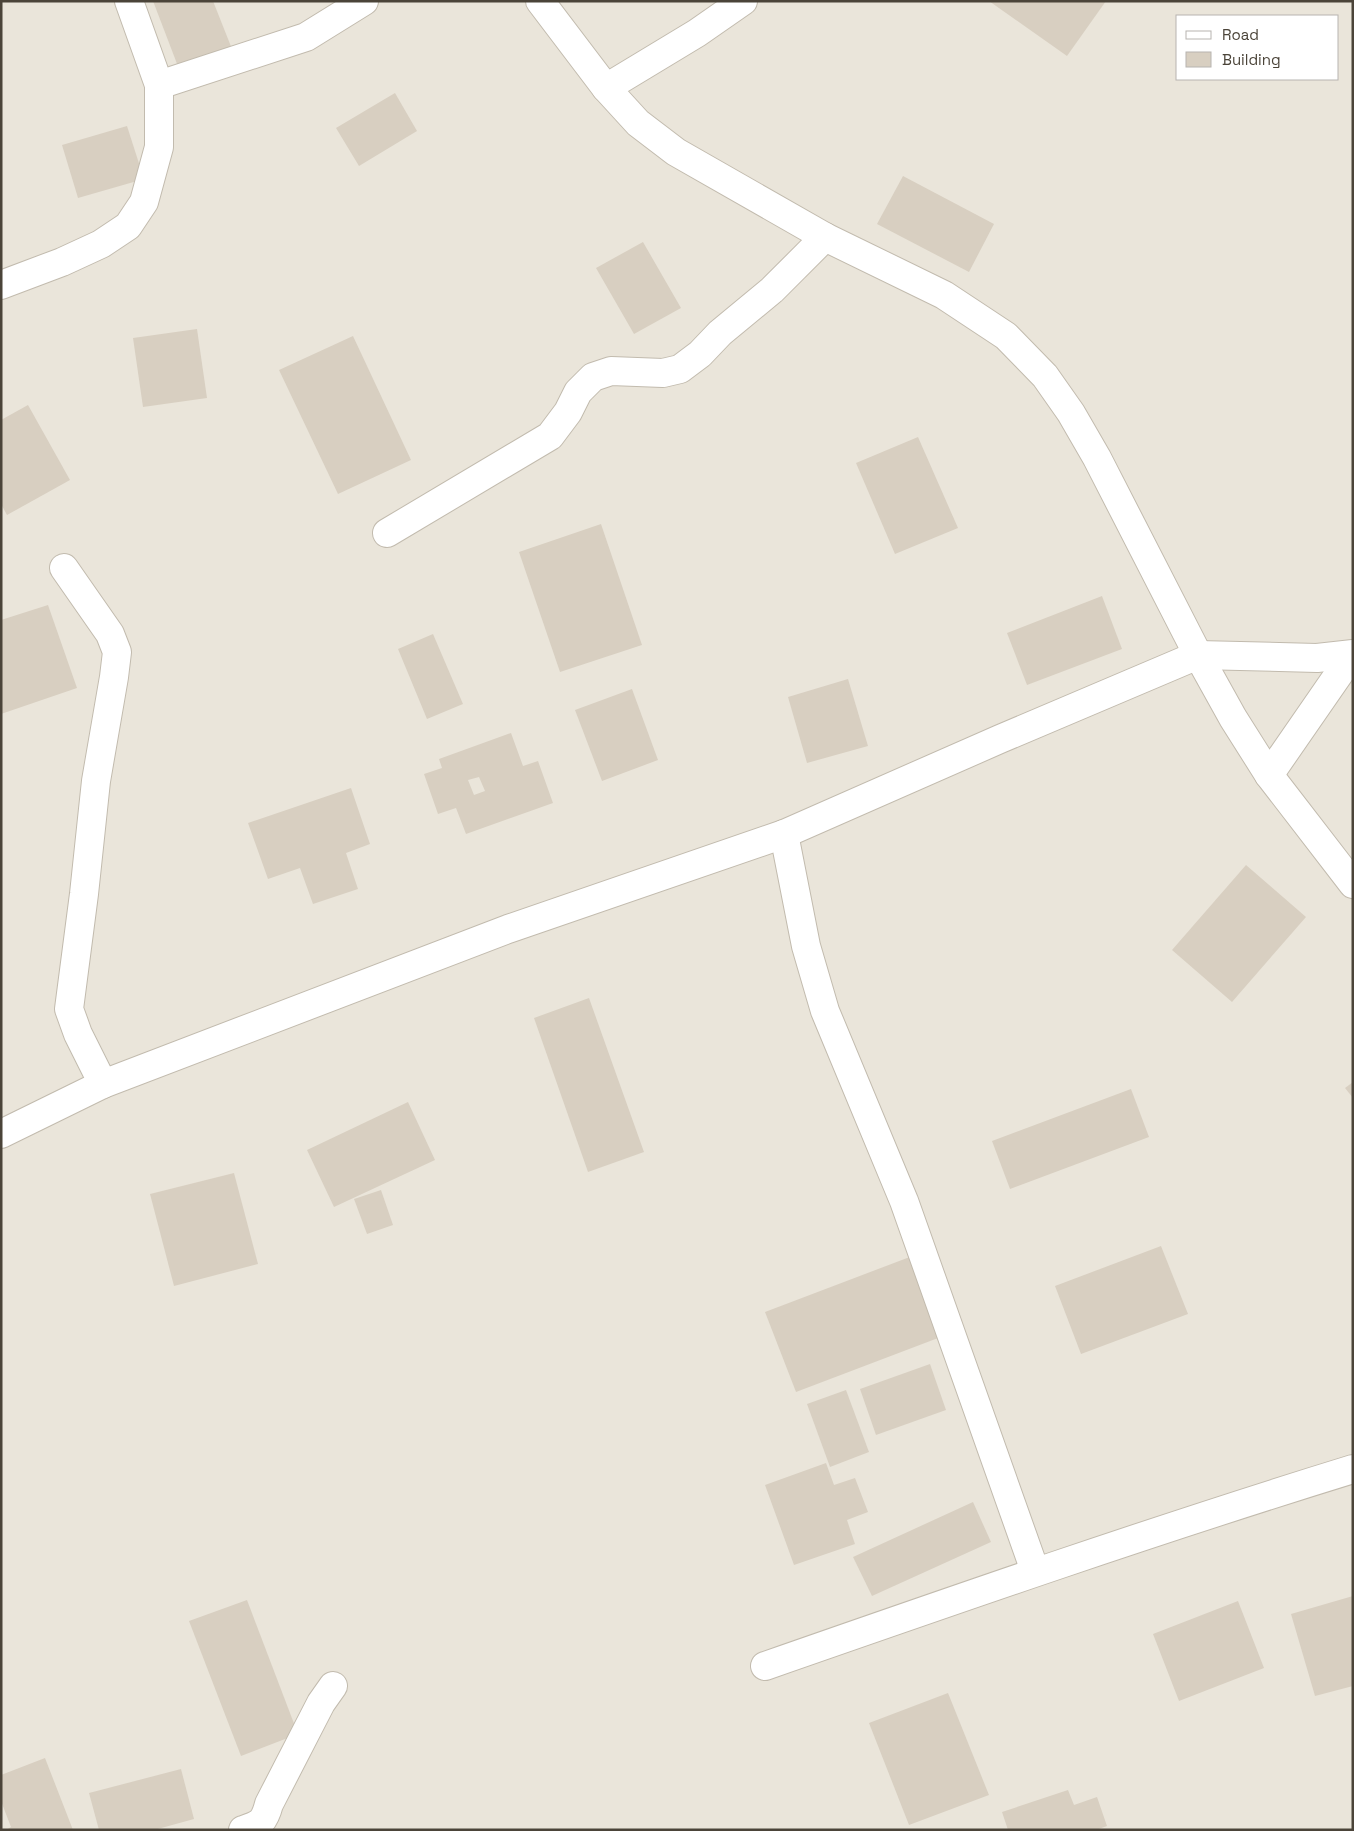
<svg xmlns="http://www.w3.org/2000/svg" width="1354" height="1831" font-family="'Space Grotesk',sans-serif">
  <style>
    .residential { fill: #eae5da; fill-rule: evenodd }
    .building { fill: #d8cfc1; fill-rule: evenodd }
    .lines { fill: none; stroke-linecap: round; stroke-linejoin: round }
    .minor-casing { stroke: #c2bbae; stroke-width: 30 }
    .tertiary-casing { stroke: #c2bbae; stroke-width: 30 }
    .minor { stroke: #fff; stroke-width: 28 }
    .tertiary { stroke: #fff; stroke-width: 28 }
  </style>
  <rect width="100%" height="100%" fill="#f6f3ec"/>
  <path class="residential" d="M 1,1 L 1353,1 L 1353,1830 L 1,1830 ZM 1178,16 L 1338,16 L 1338,79 L 1178,79 Z"/>
  <g class="building">
    <polygon points="153,1 213,1 232,49 179,69"/>
    <polygon points="989,1 1106,1 1067,56"/>
    <polygon points="395,93 417,131 359,166 336,128"/>
    <polygon points="127,126 144,179 78,198 62,145"/>
    <polygon points="903,176 994,224 969,272 877,224"/>
    <polygon points="643,242 681,308 634,334 596,268"/>
    <polygon points="197,329 207,398 143,407 133,338"/>
    <polygon points="353,336 411,460 338,494 279,370"/>
    <polygon points="28,405 70,480 7,515 1,504 1,420"/>
    <polygon points="918,437 958,528 895,554 856,463"/>
    <polygon points="601,524 642,645 560,672 519,552"/>
    <polygon points="1102,596 1122,649 1027,685 1007,633"/>
    <polygon points="48,605 77,688 1,714 1,620"/>
    <polygon points="433,634 463,704 427,719 398,649"/>
    <polygon points="848,679 868,746 807,763 788,697"/>
    <polygon points="632,689 658,760 602,781 575,710"/>
    <path d="M 511,733 L 523,766 L 538,761 L 553,803 L 466,834 L 456,808 L 438,814 L 424,774 L 442,768 L 439,759 ZM 479,777 L 485,791 L 474,795 L 468,780 Z"/>
    <polygon points="351,788 370,844 346,853 358,889 313,904 300,868 268,879 248,823"/>
    <polygon points="1246,865 1306,917 1232,1002 1172,950"/>
    <polygon points="589,998 644,1152 588,1172 534,1018"/>
    <polygon points="1353,1082 1353,1098 1345,1088"/>
    <polygon points="1131,1089 1149,1137 1010,1189 992,1141"/>
    <polygon points="408,1102 435,1160 334,1207 307,1150"/>
    <polygon points="234,1173 258,1264 174,1286 150,1194"/>
    <polygon points="381,1190 393,1225 367,1234 354,1199"/>
    <polygon points="1161,1246 1188,1314 1081,1354 1055,1286"/>
    <polygon points="915,1255 946,1335 796,1392 765,1312"/>
    <polygon points="930,1364 946,1410 876,1435 860,1389"/>
    <polygon points="846,1390 869,1452 830,1467 807,1404"/>
    <polygon points="826,1463 834,1485 855,1478 868,1512 847,1520 855,1544 794,1565 765,1485"/>
    <polygon points="973,1502 991,1542 872,1596 853,1557"/>
    <polygon points="1353,1596 1353,1686 1315,1696 1291,1614"/>
    <polygon points="247,1600 298,1734 241,1756 189,1621"/>
    <polygon points="1238,1601 1264,1668 1179,1701 1153,1634"/>
    <polygon points="948,1693 989,1795 909,1825 869,1723"/>
    <polygon points="45,1758 73,1830 6,1830 11,1827 1,1801 1,1775"/>
    <polygon points="181,1769 194,1819 154,1830 99,1830 89,1793"/>
    <polygon points="1068,1790 1074,1805 1097,1797 1107,1826 1096,1830 1008,1830 1002,1812"/>
  </g>
  <g class="lines">
    <g class="minor-casing">
      <g id="minor">
        <polyline points="159,85 306,37 364,1"/>
        <polyline points="606,88 697,33 743,1"/>
        <polyline points="1,285 62,262 101,244 128,226 144,202 159,147 159,85 129,1"/>
        <polyline points="387,533 550,436 568,412 578,392 593,377 611,371 663,373 680,369 700,354 720,333 772,290 825,237"/>
        <polyline points="64,568 110,634 117,652 114,677 96,781 84,894 69,1009 78,1034 103,1084"/>
        <polyline points="1269,775 1352,655"/>
        <polyline points="784,834 806,946 825,1011 904,1201 1035,1571"/>
        <polyline points="1,1134 103,1084 508,929 784,834 1000,739 1198,655 1317,658 1353,654"/>
        <path d="M 765,1666 C 960,1598 1155,1530 1353,1469"/>
        <path d="M 243,1830 C 260,1824 264,1823 269,1804 L 321,1703 L 333,1686"/>
      </g>
    </g>
    <g class="tertiary-casing">
      <polyline id="tertiary" points="540,1 606,88 638,123 676,152 825,237 944,295 1006,336 1045,376 1071,413 1097,458 1198,655 1233,718 1269,775 1353,884"/>
    </g>
    <use href="#minor" class="minor"/>
    <use href="#tertiary" class="tertiary"/>
  </g>
  <rect width="1354" height="1831" fill="none" stroke="#4b4439" stroke-width="5"/>
  <rect x="1176" y="15" width="162" height="65" fill="#ffffff" stroke="#b7b4b0"/>
  <rect x="1186" y="31" width="25" height="8" fill="#ffffff" stroke="#b7b4b0"/>
  <text x="1222" y="40" font-size="15" fill="#4b4439">Road</text>
  <rect x="1186" y="52" width="25" height="15" fill="#d8cfc1" stroke="#b7b4b0"/>
  <text x="1222" y="65" font-size="15" fill="#4b4439">Building</text>
</svg>
